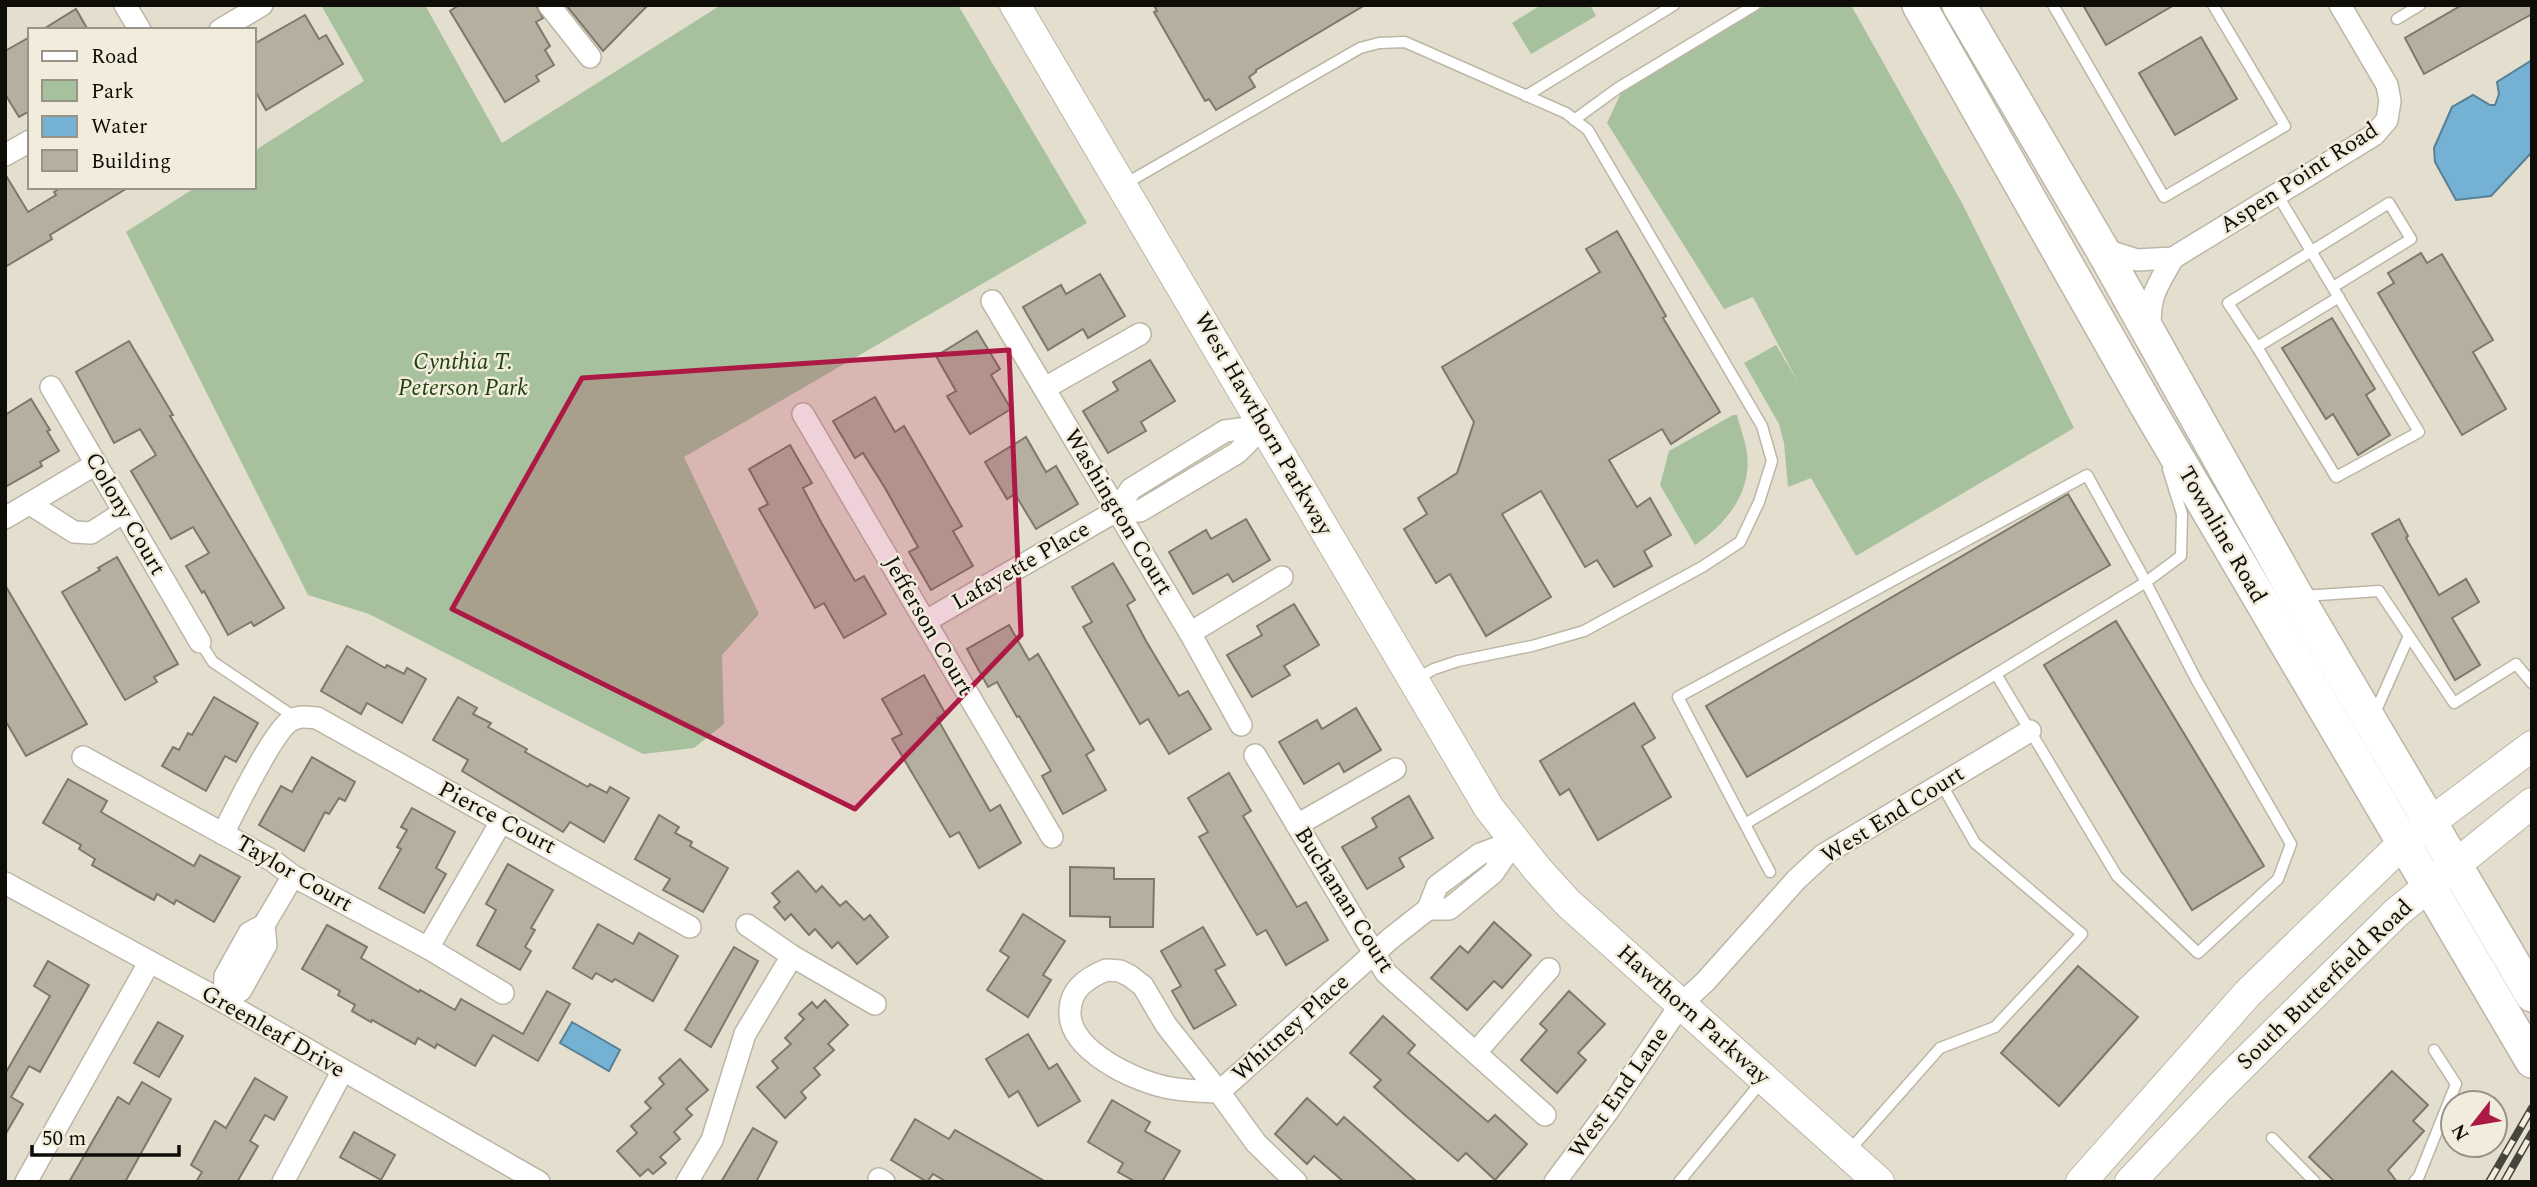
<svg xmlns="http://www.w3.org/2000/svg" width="2537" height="1187" font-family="Spectral,serif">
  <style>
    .green { fill: #a7c19f }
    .water { fill: #75b1d3; stroke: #568096; stroke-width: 2 }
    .building { fill: #b5af9f; stroke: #7e7869; stroke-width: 2 }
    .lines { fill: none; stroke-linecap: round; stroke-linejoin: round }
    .lane-casing { stroke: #bcb6a6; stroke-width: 13 }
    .street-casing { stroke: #bcb6a6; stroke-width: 24 }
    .secondary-casing { stroke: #bcb6a6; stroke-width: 32 }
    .primary-casing { stroke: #bcb6a6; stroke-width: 36 }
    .lane { stroke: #fff; stroke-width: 10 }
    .street { stroke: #fff; stroke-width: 21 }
    .secondary { stroke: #fff; stroke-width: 30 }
    .primary { stroke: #fff; stroke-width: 33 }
    .rail-casing { stroke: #47443c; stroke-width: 8 }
    .rail { stroke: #f1ecdb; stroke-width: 5; stroke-dasharray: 16; stroke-linecap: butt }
    .marked { fill: #ad1945; fill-opacity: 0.2; stroke: #ad1945; stroke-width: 5; stroke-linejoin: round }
    .labels { text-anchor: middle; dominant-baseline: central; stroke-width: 5; stroke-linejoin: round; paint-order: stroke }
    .street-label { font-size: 23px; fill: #0f0d07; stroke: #f1ecdb }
    .park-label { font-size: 23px; font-style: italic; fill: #1a3e0c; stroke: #f1ecdb }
  </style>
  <rect width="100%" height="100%" fill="#e4dece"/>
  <g class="green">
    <polygon points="321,5 425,5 502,143 721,5 958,5 1087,223 684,457 759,614 722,655 724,724 694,748 643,754 369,614 308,595 126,232 196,187 254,187 254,151 364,81"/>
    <polygon points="1541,5 1590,5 1596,16 1531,54 1512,23"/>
    <polygon points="1766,5 1851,5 1963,205 2074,428 1856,556 1811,478 1788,487 1784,443 1779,424 1744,363 1776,345 1798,382 1753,297 1724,309 1607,123 1621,93"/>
    <path d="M 1733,415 L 1737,415 C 1740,427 1745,440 1747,453 C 1752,493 1726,524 1695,545 L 1660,485 L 1669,451 Z"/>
  </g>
  <g class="water">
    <polygon points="2532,60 2532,152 2491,196 2456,200 2435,162 2434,148 2452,107 2473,95 2490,105 2495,105 2499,94 2497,82"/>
    <polygon points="572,1022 620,1050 609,1071 560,1043"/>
  </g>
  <g class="building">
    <polygon points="459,5 536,5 543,18 536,22 550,46 545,50 554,65 536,76 539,81 505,102 450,11"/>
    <polygon points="566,5 648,5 603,51"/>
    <polygon points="1154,5 1365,5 1256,70 1256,72 1249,77 1255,87 1216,110 1209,99 1205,101 1154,12 1157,11"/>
    <polygon points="2083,5 2174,5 2106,45"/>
    <polygon points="2462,5 2532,5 2532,14 2424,74 2405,38"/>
    <polygon points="76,9 88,30 42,30"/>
    <polygon points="305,15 319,39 326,35 343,64 266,110 254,89 254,44"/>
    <polygon points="30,37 30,111 19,117 5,94 5,51"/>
    <polygon points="2201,37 2237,99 2175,135 2139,73"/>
    <polygon points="5,174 28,212 56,195 54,192 62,187 129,187 50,235 52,239 5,267"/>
    <polygon points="1617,231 1666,316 1663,318 1720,412 1671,444 1662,429 1609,460 1637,507 1650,498 1671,535 1644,551 1652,566 1614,587 1597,560 1585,567 1541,491 1502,514 1551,597 1486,636 1450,574 1436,583 1404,529 1427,514 1418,498 1457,473 1474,422 1442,367 1600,272 1586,249"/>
    <polygon points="2421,253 2427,263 2442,254 2493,340 2473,352 2506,409 2462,435 2378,293 2394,283 2388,273"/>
    <polygon points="1100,274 1125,316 1088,338 1083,329 1048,350 1023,307 1061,285 1066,294"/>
    <polygon points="2332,318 2375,389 2366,395 2390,435 2358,455 2333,414 2326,419 2282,348"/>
    <polygon points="977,331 1000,369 991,375 1011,409 970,434 947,396 956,391 936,356"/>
    <polygon points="129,341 173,415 170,416 284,608 254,626 251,622 228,635 204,591 202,593 186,566 209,553 193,527 171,539 131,471 156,455 140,429 114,443 76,372"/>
    <polygon points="1150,360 1175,401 1141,422 1146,431 1108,453 1083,411 1118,390 1113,382"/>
    <polygon points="875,397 895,432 904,426 962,526 953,531 973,566 931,590 909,552 918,547 885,488 863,453 855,458 833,421"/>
    <polygon points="31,399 50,430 47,431 59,451 40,462 42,466 5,487 5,415"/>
    <polygon points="1026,437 1046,472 1056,466 1078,504 1036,529 1015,494 1007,499 985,462"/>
    <polygon points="790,445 812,483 803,488 822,524 855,581 864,576 886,614 844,638 824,603 815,608 759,509 768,504 749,469"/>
    <polygon points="2068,494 2110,565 1747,777 1706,706"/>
    <polygon points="1246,519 1270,560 1233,582 1228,574 1193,594 1169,552 1206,530 1211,539"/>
    <polygon points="2399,519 2408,536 2406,538 2439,595 2466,579 2479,602 2452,618 2480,665 2455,680 2372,534"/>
    <polygon points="117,557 178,664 154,677 157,682 125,700 62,592 100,570 98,568"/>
    <polygon points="1113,563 1135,600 1127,605 1146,641 1179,696 1188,691 1211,729 1169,754 1148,719 1140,724 1083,627 1092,622 1072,587"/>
    <polygon points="5,585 87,724 26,756 5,720"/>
    <polygon points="1294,604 1319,645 1284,666 1290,675 1252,697 1227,655 1262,635 1257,626"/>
    <polygon points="2116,621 2264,866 2192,910 2044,665"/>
    <polygon points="1009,625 1029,660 1038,654 1094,750 1086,755 1106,790 1063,814 1042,776 1051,771 1019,716 1017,717 997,682 988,687 967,649"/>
    <polygon points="347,646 385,668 387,665 404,674 407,668 426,679 402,723 367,703 361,714 321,691"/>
    <polygon points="924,675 945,713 937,718 970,776 990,811 1000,805 1021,843 979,868 959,832 950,837 892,739 902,734 882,699"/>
    <polygon points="214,697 258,723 236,762 225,756 206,791 162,766 173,747 179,750 188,733 192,735"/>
    <polygon points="458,697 477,708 473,714 491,723 488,727 527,749 525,752 588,787 590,784 607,793 610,787 629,798 604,842 570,822 563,832 462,771 468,760 433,740"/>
    <polygon points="1634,703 1655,738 1642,746 1671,797 1598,840 1569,789 1560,795 1540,761"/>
    <polygon points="1356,708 1381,750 1344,772 1339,763 1304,784 1279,742 1317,720 1322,729"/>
    <polygon points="312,757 355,782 345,801 339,798 329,814 325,812 304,851 259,825 281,786 292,792"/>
    <polygon points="1229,773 1251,811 1243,816 1297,907 1306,902 1328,940 1286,965 1266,930 1257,935 1199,837 1208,832 1188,798"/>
    <polygon points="68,779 107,801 101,812 149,840 194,866 200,855 240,877 214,922 176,900 174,904 157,894 154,900 134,889 92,865 95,859 79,849 81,845 43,823"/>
    <polygon points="1409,796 1433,838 1399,858 1404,867 1367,889 1342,847 1377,827 1372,818"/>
    <polygon points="412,808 455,832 436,868 446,874 424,913 379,888 401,849 397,847 407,830 401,827"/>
    <polygon points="659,815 679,827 675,833 692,842 690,846 728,868 703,912 663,890 670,879 635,859"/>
    <polygon points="508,864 553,890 531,928 535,930 525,947 531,951 520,970 477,945 496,910 486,904"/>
    <polygon points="1070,867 1114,868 1114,879 1154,879 1153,927 1110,927 1110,917 1070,916"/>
    <polygon points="798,871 816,892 822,886 840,906 846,901 864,920 870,915 888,937 857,964 838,942 832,948 815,929 809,935 791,914 785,920 774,907 780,902 772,893"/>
    <polygon points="1023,914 1065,941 1043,975 1051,980 1028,1017 987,990 1009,957 1000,951"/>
    <polygon points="1494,922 1531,955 1502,988 1494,981 1467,1010 1431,978 1460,946 1468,953"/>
    <polygon points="598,924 633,944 639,933 678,956 653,1001 615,979 612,982 596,973 592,979 573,968"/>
    <polygon points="327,925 367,947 361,958 419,992 420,990 455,1010 461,999 523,1034 547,991 570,1004 538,1061 493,1035 475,1066 437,1044 435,1048 418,1038 415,1044 372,1020 371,1022 352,1011 355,1005 338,995 340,991 302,969"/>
    <polygon points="1203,927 1225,965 1215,970 1236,1005 1194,1029 1172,991 1181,986 1161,951"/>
    <polygon points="734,947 758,961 711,1047 685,1030"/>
    <polygon points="48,961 89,985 40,1072 29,1066 11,1097 23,1104 5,1135 5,1074 50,996 34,986"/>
    <polygon points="2078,966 2138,1017 2059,1106 2001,1053"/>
    <polygon points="1569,991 1605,1024 1578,1053 1586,1060 1557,1093 1521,1060 1547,1030 1540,1024"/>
    <polygon points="825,1000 848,1025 828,1044 834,1050 814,1068 820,1075 801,1092 806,1098 785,1118 757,1087 778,1068 772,1061 791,1044 785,1038 804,1019 799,1014 812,1002 817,1008"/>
    <polygon points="1383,1016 1415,1045 1408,1053 1488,1122 1495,1115 1527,1144 1495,1180 1466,1153 1458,1161 1406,1116 1374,1087 1381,1080 1350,1053"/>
    <polygon points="158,1022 183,1036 159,1077 134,1063"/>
    <polygon points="1028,1034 1049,1069 1057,1064 1080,1101 1038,1126 1018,1091 1009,1097 986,1059"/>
    <polygon points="680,1059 708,1090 686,1109 692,1115 674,1132 680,1139 660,1157 666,1163 653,1174 648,1169 640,1176 617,1151 637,1133 631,1126 651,1108 645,1102 664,1084 659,1078"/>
    <polygon points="2392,1071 2428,1105 2413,1121 2424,1131 2388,1170 2397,1182 2335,1182 2309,1157"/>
    <polygon points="255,1078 287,1097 274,1120 265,1115 250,1141 258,1146 237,1182 196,1182 202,1172 191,1165 215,1121 226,1128"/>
    <polygon points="142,1082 171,1099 125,1182 69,1182 118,1097 129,1104"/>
    <polygon points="1307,1098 1337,1125 1344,1117 1417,1182 1344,1182 1314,1156 1307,1164 1275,1134"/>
    <polygon points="1112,1100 1150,1122 1145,1131 1180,1151 1162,1182 1136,1182 1118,1172 1123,1163 1088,1142"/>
    <polygon points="915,1119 949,1139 955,1130 1046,1182 947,1182 933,1174 927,1182 891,1160"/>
    <polygon points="753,1128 777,1142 756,1182 721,1182"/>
    <polygon points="354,1132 395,1155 381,1180 340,1157"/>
  </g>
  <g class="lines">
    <g class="lane-casing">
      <g id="lane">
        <polyline points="2053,5 2164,197 2285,126 2213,5"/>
        <polyline points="2397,19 2420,5"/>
        <polyline points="1526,96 1674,5"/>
        <polyline points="1574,120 1618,88 1755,5"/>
        <polyline points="1125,184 1360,48 1379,43 1405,42 1566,113 1588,130 1762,426 1772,461 1759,502 1740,542 1702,567 1584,631 1532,646 1458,661 1434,669 1414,680"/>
        <polyline points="2333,287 2411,239 2389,203 2228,303 2257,347 2339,297"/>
        <polyline points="2257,347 2336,477 2419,432 2277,194"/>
        <polyline points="2303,596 2379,591 2454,703 2516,664 2532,683"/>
        <polyline points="200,642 213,662 296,718"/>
        <polyline points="1996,674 2146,582 2181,556 2182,514 2168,469"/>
        <polyline points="2374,715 2409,636"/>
        <polyline points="1745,824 1996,674 2117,876 2198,953 2278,879 2291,844 2197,681 2141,573 2087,475 1678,697 1770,872"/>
        <polyline points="2272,1138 2315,1182"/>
        <polyline points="1849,1151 1940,1048 1995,1027 2082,934 1975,843 1942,785"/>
        <polyline points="1679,1182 1763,1080"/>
        <polyline points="2414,1182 2419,1176 2456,1084 2434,1050"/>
      </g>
    </g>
    <g class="street-casing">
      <g id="street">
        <polyline points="125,5 140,30"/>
        <polyline points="549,5 590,57"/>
        <polyline points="220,30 262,5"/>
        <polyline points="5,155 30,141"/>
        <polyline points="2102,249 2137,260 2173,258 2374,135 2387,120 2390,101 2387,85 2340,5"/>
        <polyline points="992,301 1190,633 1241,725"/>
        <path d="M 2151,330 C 2147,298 2158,285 2173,258"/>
        <polyline points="51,387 200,642"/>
        <polyline points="1045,388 1140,334"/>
        <polyline points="803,414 1052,837"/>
        <polyline points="30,504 74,532 91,533 124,512"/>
        <polyline points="1116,511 1140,511 1237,453 1264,426"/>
        <polyline points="5,518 96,464"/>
        <polyline points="926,621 1116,511 1131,489 1225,431 1264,426"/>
        <polyline points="1190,633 1282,577"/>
        <polyline points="1255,755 1386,973 1545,1115"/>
        <polyline points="83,757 273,861 293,876 428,948 503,993"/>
        <polyline points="1297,825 1395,769"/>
        <path d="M 223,834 C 234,812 273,732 290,721 C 299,715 307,717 317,718 L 690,927"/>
        <polyline points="5,883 224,1002 539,1182"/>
        <polygon points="264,925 266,945 241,990 224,1002 225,976 249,933"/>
        <polyline points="264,925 293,876"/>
        <polyline points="747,925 792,956 875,1004"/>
        <polyline points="428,948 501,822"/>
        <path d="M 1106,970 L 1120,971 L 1130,976 L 1143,986 L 1166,1025 L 1219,1092 C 1201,1091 1182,1091 1165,1087 C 1133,1080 1069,1050 1070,1012 C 1070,989 1087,978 1106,970 Z"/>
        <polyline points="1476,1052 1549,969"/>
        <polyline points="879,1179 884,1182"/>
        <polyline points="26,1182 149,963"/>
        <polyline points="283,1182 342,1072"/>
        <polyline points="687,1182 712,1140 745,1034 792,956"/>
        <polyline points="1296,1182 1256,1143 1219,1092 1390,939 1428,909 1437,886 1480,854 1515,841 1493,873 1449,909 1428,909"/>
        <polyline points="1555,1182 1608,1111 1681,1004 1705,982 1796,880 1823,855 2030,731"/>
      </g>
    </g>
    <g class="secondary-casing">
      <g id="secondary">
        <polyline points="1015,5 1489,808 1538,870 1568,903 1879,1182"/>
        <polyline points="2081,1182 2248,993 2403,843 2532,746"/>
        <polyline points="2130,1182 2220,1087 2397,912 2532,803"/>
      </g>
    </g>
    <g class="primary-casing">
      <g id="primary">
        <polyline points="1919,5 2145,403 2532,1061"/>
        <polyline points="1959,5 2102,249 2297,597 2532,995"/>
      </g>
    </g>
    <use href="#lane" class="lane"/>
    <use href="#street" class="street"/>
    <use href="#secondary" class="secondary"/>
    <use href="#primary" class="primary"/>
    <g class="rail-casing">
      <g id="rail">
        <polyline points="2489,1182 2532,1108"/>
        <polyline points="2504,1182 2532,1133"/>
      </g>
    </g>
    <use href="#rail" class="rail"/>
  </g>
  <path class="marked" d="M 1009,350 L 1021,635 L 855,809 L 452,609 L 582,378 Z"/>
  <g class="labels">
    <g class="street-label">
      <text transform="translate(2299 178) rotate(-33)">Aspen Point Road</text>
      <text transform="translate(1263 424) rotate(60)">West Hawthorn Parkway</text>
      <text transform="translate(1118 512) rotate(59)">Washington Court</text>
      <text transform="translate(125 514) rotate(60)">Colony Court</text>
      <text transform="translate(2222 535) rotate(60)">Townline Road</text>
      <text transform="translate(1021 566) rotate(-30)">Lafayette Place</text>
      <text transform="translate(928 626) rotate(60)">Jefferson Court</text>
      <text transform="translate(1893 815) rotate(-32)">West End Court</text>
      <text transform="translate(497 818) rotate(28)">Pierce Court</text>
      <text transform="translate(294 874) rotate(30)">Taylor Court</text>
      <text transform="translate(1344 900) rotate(58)">Buchanan Court</text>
      <text transform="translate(2325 985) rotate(-44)">South Butterfield Road</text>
      <text transform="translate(1693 1015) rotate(42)">Hawthorn Parkway</text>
      <text transform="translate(1291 1028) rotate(-42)">Whitney Place</text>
      <text transform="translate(273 1032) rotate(30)">Greenleaf Drive</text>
      <text transform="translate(1619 1093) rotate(-55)">West End Lane</text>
    </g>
    <g class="park-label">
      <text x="463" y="362">Cynthia T.<tspan x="463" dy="26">Peterson Park</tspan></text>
    </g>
  </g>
  <rect width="2537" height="1187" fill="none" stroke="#0f0d07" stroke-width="14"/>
  <rect x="28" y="28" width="228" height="161" fill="#f1ecdb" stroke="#979386" stroke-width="2"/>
  <rect x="42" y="51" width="35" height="10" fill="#ffffff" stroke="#979386" stroke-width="2"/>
  <text x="91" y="63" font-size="21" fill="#0f0d07">Road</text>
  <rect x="42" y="80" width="35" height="21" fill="#a7c19f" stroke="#979386" stroke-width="2"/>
  <text x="91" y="98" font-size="21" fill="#0f0d07">Park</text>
  <rect x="42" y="116" width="35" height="21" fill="#75b1d3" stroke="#979386" stroke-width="2"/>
  <text x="91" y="133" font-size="21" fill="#0f0d07">Water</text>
  <rect x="42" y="150" width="35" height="21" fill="#b5af9f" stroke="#979386" stroke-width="2"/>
  <text x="91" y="168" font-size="21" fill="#0f0d07">Building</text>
  <g transform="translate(2474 1124) rotate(239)"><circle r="33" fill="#f1ecdb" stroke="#979386" stroke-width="2"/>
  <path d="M0-5L12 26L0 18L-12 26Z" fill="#ad1945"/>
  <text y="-10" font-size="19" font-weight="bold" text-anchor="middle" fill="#0f0d07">N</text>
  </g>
  <path d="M32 1145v10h147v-10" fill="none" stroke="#0f0d07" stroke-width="3.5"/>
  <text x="42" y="1145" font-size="21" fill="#0f0d07" stroke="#f1ecdb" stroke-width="5" paint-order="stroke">50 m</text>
</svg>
